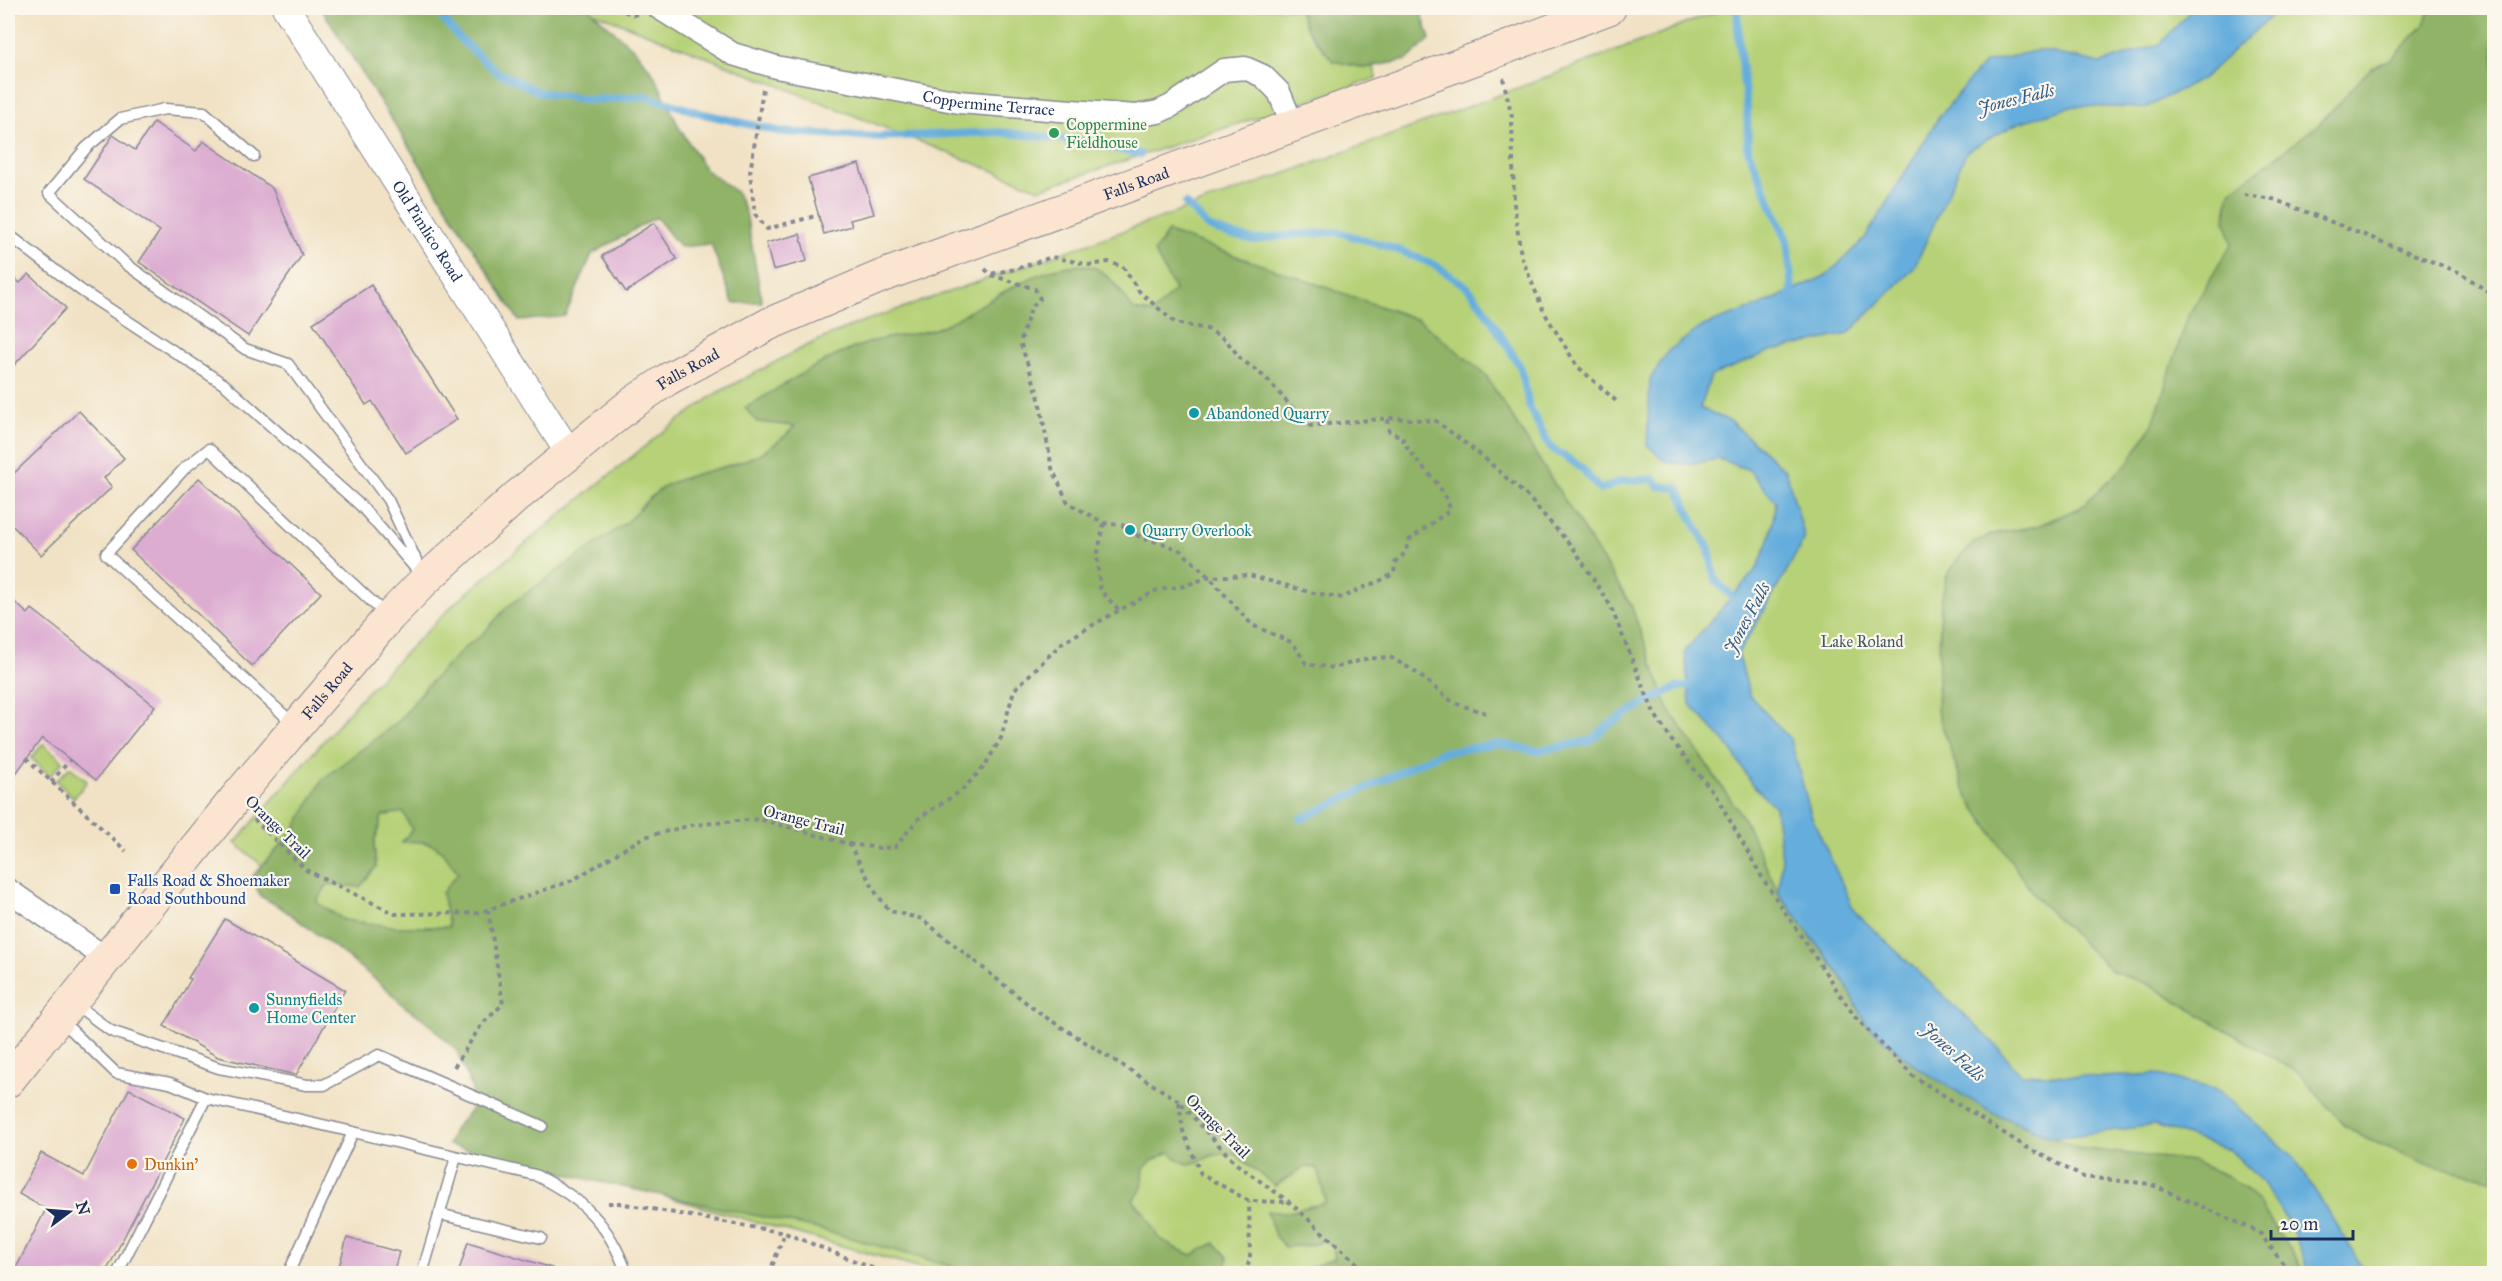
<svg xmlns="http://www.w3.org/2000/svg" width="2502" height="1281" font-family="'IM FELL Great Primer',serif">
  <style>
    .green { fill: #b6d177; stroke: #68806a; stroke-width: 1.5 }
    .forest { fill: #90b368; stroke: #567163; stroke-width: 1.5; fill-rule: evenodd }
    .water { fill: #65addc; stroke: #406e9d; stroke-width: 1.5 }
    .lines { fill: none; stroke-linecap: round; stroke-linejoin: round }
    .stream { stroke: #65addc; stroke-width: 8 }
    .building { fill: #dcacd1 }
    .service-casing { stroke: #868892; stroke-width: 13 }
    .minor-casing { stroke: #868892; stroke-width: 25 }
    .tertiary-casing { stroke: #868892; stroke-width: 29 }
    .secondary-casing { stroke: #868892; stroke-width: 34 }
    .path { stroke: #868892; stroke-width: 4; stroke-dasharray: 4.5 4.5; stroke-linecap: butt }
    .service { stroke: #fff; stroke-width: 10 }
    .minor { stroke: #fff; stroke-width: 22 }
    .tertiary { stroke: #fff; stroke-width: 27 }
    .secondary { stroke: #fce5d0; stroke-width: 32 }
    .leisure-dot { fill: #2e9e5b; stroke: #fbf7ec; stroke-width: 2 }
    .culture-dot { fill: #0f9aa8; stroke: #fbf7ec; stroke-width: 2 }
    .transit-dot { fill: #1a4fb4; stroke: #fbf7ec; stroke-width: 2 }
    .food-dot { fill: #e8710a; stroke: #fbf7ec; stroke-width: 2 }
    .labels { text-anchor: middle; dominant-baseline: central; stroke-width: 4.5; stroke-linejoin: round; paint-order: stroke }
    .street-label { font-size: 16px; fill: #1b2f5e; stroke: #fbf7ec }
    .leisure-label { font-size: 16px; fill: #27864d; stroke: #fbf7ec; text-anchor: start }
    .culture-label { font-size: 16px; fill: #0d838f; stroke: #fbf7ec; text-anchor: start }
    .park-label { font-size: 16px; fill: #425864; stroke: #fbf7ec }
    .transit-label { font-size: 16px; fill: #164399; stroke: #fbf7ec; text-anchor: start }
    .food-label { font-size: 16px; fill: #c56008; stroke: #fbf7ec; text-anchor: start }
    .water-label { font-size: 18px; font-style: italic; fill: #355b8a; stroke: #fbf7ec }
  </style>
  <rect width="100%" height="100%" fill="#fbf7ec"/>
  <filter id="ink" filterUnits="userSpaceOnUse"><feTurbulence type="fractalNoise" baseFrequency=".0167" numOctaves="2"/><feDisplacementMap in="SourceGraphic" scale="12" xChannelSelector="R" yChannelSelector="G"/><feConvolveMatrix kernelMatrix="1 2 1 2 8 2 1 2 1" color-interpolation-filters="sRGB"/></filter>
  <filter id="wash" filterUnits="userSpaceOnUse"><feTurbulence type="fractalNoise" baseFrequency=".008" numOctaves="4" result="noise"/><feDisplacementMap in="SourceGraphic" scale="24" xChannelSelector="R" yChannelSelector="G"/><feGaussianBlur stdDeviation="1.35" result="paint"/><feColorMatrix in="noise" values="0 0 0 0 0 0 0 0 0 0 0 0 0 0 0 0 0 1.4 0 .05"/><feComposite in="paint" operator="in"/></filter>
  <g filter="url(#wash)">
    <rect width="100%" height="100%" fill="#f1e2c5"/>
    <g class="green">
      <polygon points="583,8 1355,8 1377,78 1039,189"/>
      <path d="M 1726,8 L 2494,8 L 2494,1273 L 939,1273 L 663,1196 L 235,843 L 359,700 L 400,658 L 454,604 L 533,537 L 660,434 L 717,393 L 806,346 L 856,324 C 1148,224 1439,121 1726,8 Z"/>
      <polygon points="43,744 63,761 50,776 31,758"/>
      <polygon points="70,767 87,781 74,798 56,781"/>
    </g>
    <g class="forest">
      <polygon points="321,8 588,8 635,50 653,73 680,129 705,169 737,193 746,213 762,302 733,303 711,244 680,247 656,217 592,254 565,316 519,321"/>
      <polygon points="1298,8 1420,8 1430,39 1407,60 1365,68 1333,61 1308,31"/>
      <polygon points="2430,8 2494,8 2494,1180 2427,1164 2363,1137 2345,1126 2299,1073 2148,984 2113,972 2036,898 1966,795 1937,711 1941,601 1946,578 1957,560 1973,543 1992,534 2037,526 2080,508 2128,463 2153,424 2188,316 2232,243 2225,220 2230,192 2319,124 2371,68 2391,59 2424,25"/>
      <path d="M 1168,232 L 1419,320 L 1485,374 L 1631,605 L 1668,708 L 1744,819 L 1778,892 L 1843,979 L 1867,1025 L 1991,1112 L 2077,1148 L 2192,1161 L 2227,1176 L 2245,1188 L 2259,1203 L 2305,1273 L 1313,1273 L 1309,1268 L 1335,1258 L 1333,1247 L 1324,1240 C 1311,1248 1300,1245 1285,1247 L 1275,1236 L 1267,1211 L 1285,1213 L 1326,1202 L 1317,1168 L 1305,1167 L 1275,1186 L 1235,1154 C 1227,1154 1218,1153 1211,1156 C 1190,1165 1188,1169 1169,1152 L 1152,1161 L 1144,1168 L 1142,1189 L 1133,1200 L 1147,1216 L 1157,1236 L 1175,1248 L 1192,1255 L 1215,1243 L 1228,1257 L 1226,1273 L 975,1273 L 818,1229 L 591,1180 L 448,1145 L 455,1128 L 473,1108 L 472,1088 L 457,1051 L 424,1019 L 405,1007 L 388,990 L 336,948 L 280,907 L 260,896 L 252,877 L 294,830 L 323,779 L 400,720 L 424,689 L 465,647 L 481,636 L 507,607 L 627,522 C 639,508 656,489 673,482 C 723,463 754,469 795,426 L 757,422 L 745,408 C 784,385 821,359 865,344 C 887,335 919,336 940,327 C 981,309 1044,258 1089,266 C 1109,270 1123,296 1134,310 L 1153,313 L 1175,290 L 1154,252 ZM 403,812 L 412,830 L 402,842 C 435,839 440,846 458,873 L 442,893 L 449,927 L 398,927 L 344,920 L 316,902 L 328,884 L 360,887 L 376,867 L 374,844 L 382,816 Z"/>
    </g>
    <polygon class="water" points="2193,8 2280,8 2202,79 2145,108 2074,106 2018,123 1967,151 1914,268 1848,334 1771,351 1711,376 1700,408 1730,421 1786,471 1805,538 1767,606 1738,653 1750,696 1791,740 1811,815 1855,912 1993,1042 2021,1074 2102,1077 2155,1074 2218,1090 2294,1157 2366,1273 2309,1273 2293,1231 2264,1184 2229,1150 2155,1125 2054,1138 1991,1112 1916,1067 1867,1025 1843,979 1778,892 1782,858 1775,807 1751,783 1731,749 1690,704 1685,651 1758,567 1770,537 1776,502 1749,470 1719,459 1689,464 1667,463 1647,445 1650,379 1668,351 1703,326 1761,305 1827,275 1865,238 1939,117 1984,63 2039,50 2101,63 2160,44"/>
    <g class="lines">
      <g class="stream">
        <polyline points="434,8 458,37 497,72 539,92 591,100 645,96 704,114 782,132 877,137 1001,132 1084,142 1140,154"/>
        <polyline points="1737,8 1739,45 1747,109 1748,150 1787,241 1792,288 1789,301"/>
        <polyline points="8,9 18,8"/>
        <polyline points="1186,204 1208,227 1228,234 1254,240 1291,235 1338,232 1396,249 1435,265 1467,287 1482,305 1521,368 1529,406 1550,447 1581,467 1600,490 1622,481 1655,479 1658,486 1678,488 1693,521 1709,549 1715,580 1740,604"/>
        <polyline points="1301,819 1442,752 1499,744 1537,751 1590,741 1609,724 1649,701 1675,688 1699,684"/>
      </g>
    </g>
    <g id="blocks">
      <g class="building">
        <polygon points="154,122 196,151 203,141 272,188 302,255 248,336 139,262 160,231 84,179 113,135 135,150"/>
        <polygon points="859,164 874,214 850,220 852,226 824,234 808,178"/>
        <polygon points="654,223 677,259 626,292 602,256"/>
        <polygon points="800,234 807,261 773,270 766,243"/>
        <polygon points="8,272 20,283 29,274 66,308 8,372"/>
        <polygon points="371,285 457,419 406,453 372,401 366,405 313,323"/>
        <polygon points="79,411 124,458 104,478 112,487 41,555 8,521 8,479"/>
        <polygon points="199,478 321,593 252,666 131,550"/>
        <polygon points="8,596 28,614 32,609 155,706 96,780 42,738 8,784"/>
        <polygon points="225,919 345,990 296,1075 218,1057 164,1026 191,979 188,978"/>
        <polygon points="129,1089 185,1118 105,1274 13,1274 46,1209 19,1194 41,1153 84,1176"/>
        <polygon points="347,1238 399,1252 393,1274 337,1274"/>
        <polygon points="468,1242 552,1268 551,1274 458,1274"/>
      </g>
    </g>
  </g>
  <g filter="url(#ink)">
    <use href="#blocks" fill-opacity="0" stroke="#868892" stroke-width="1.5"/>
    <g class="lines">
      <g class="service-casing">
        <g id="service">
          <polyline points="254,156 204,112 165,109 120,119 86,148 49,193 126,264 245,349 288,364 388,500 424,577"/>
          <polyline points="8,237 9,235 82,291 225,385 361,506 417,570"/>
          <polyline points="295,725 106,554 186,467 209,449 386,615"/>
          <polyline points="75,1004 111,1031 219,1068 307,1085 324,1085 379,1055 542,1126"/>
          <polyline points="61,1020 116,1073 170,1083 206,1098 353,1132"/>
          <polyline points="439,1214 541,1238"/>
          <polyline points="117,1274 206,1098"/>
          <path d="M 288,1274 L 353,1132 L 535,1175 C 582,1198 609,1223 627,1274"/>
          <polyline points="422,1274 456,1157"/>
        </g>
      </g>
      <g class="minor-casing">
        <g id="minor">
          <path id="s1" d="M 659,8 L 733,54 L 776,67 L 959,102 L 1135,116 L 1158,112 L 1171,106 L 1224,70 L 1245,68 L 1263,76 L 1279,92 L 1293,126"/>
          <polyline points="8,890 107,959"/>
        </g>
      </g>
      <g class="tertiary-casing">
        <g id="tertiary">
          <path id="s2" d="M 286,8 L 569,453"/>
        </g>
      </g>
      <g class="secondary-casing">
        <g id="secondary">
          <path id="s3" d="M 8,1081 L 234,800 L 389,617 L 425,580 L 516,497 L 631,404 L 668,379 L 769,324 L 882,276 L 1497,51 L 1610,8"/>
        </g>
      </g>
      <g class="path">
        <polyline points="616,8 633,15 637,14"/>
        <polyline points="1503,78 1512,117 1514,204 1521,256 1544,312 1577,366 1616,401"/>
        <polyline points="763,89 750,173 755,214 767,229 819,215"/>
        <polyline points="2244,195 2273,199 2461,273 2494,296"/>
        <polyline points="985,269 990,274 1016,269 1052,257 1090,265 1109,262 1123,267 1138,290 1175,323 1207,329 1225,339 1241,359 1266,378 1308,426 1391,418 1436,421 1482,456 1528,497 1574,549 1610,605 1654,713 1672,741 1716,796 1763,879 1855,1017 1913,1076 2026,1147 2083,1177 2150,1184 2259,1232 2291,1274"/>
        <polyline points="991,275 1035,289 1040,299 1031,308 1020,342 1038,394 1052,468 1068,503 1104,523 1122,525 1143,539 1162,543 1181,551 1209,577 1252,625 1293,643 1306,664 1334,668 1365,659 1390,657 1414,671 1454,703 1489,714"/>
        <polyline points="1104,523 1097,556 1100,590 1119,610"/>
        <polyline points="26,758 126,851"/>
        <polyline points="51,782 70,760"/>
        <polyline points="254,819 306,870 395,914 478,913 573,880 644,837 692,825 759,819 849,844 876,893 890,911 922,919 1039,1013 1179,1101 1235,1163 1289,1202 1369,1274"/>
        <path d="M 849,844 L 880,848 L 895,847 L 919,818 L 961,791 L 984,767 L 1001,738 L 1014,690 L 1062,643 L 1105,618 L 1157,590 L 1184,586 L 1209,577 L 1249,575 L 1309,592 L 1343,598 C 1359,587 1378,584 1394,573 L 1395,563 L 1405,553 L 1409,540 L 1450,510 C 1445,481 1412,464 1402,437 L 1389,431 L 1387,423 L 1390,418"/>
        <polyline points="454,1067 482,1024 503,1004 488,909"/>
        <polyline points="1179,1102 1183,1131 1201,1174 1249,1201 1288,1202"/>
        <polyline points="608,1203 619,1203 785,1233 887,1274"/>
        <polyline points="769,1274 785,1233"/>
        <polyline points="1244,1274 1250,1260 1249,1201"/>
      </g>
      <use href="#service" class="service"/>
      <use href="#minor" class="minor"/>
      <use href="#tertiary" class="tertiary"/>
      <use href="#secondary" class="secondary"/>
    </g>
  </g>
  <circle class="leisure-dot" cx="1054" cy="133" r="6"/>
  <g class="culture-dot">
    <circle cx="1194" cy="413" r="6"/>
    <circle cx="1130" cy="530" r="6"/>
    <circle cx="254" cy="1008" r="6"/>
  </g>
  <rect class="transit-dot" x="109" y="883" width="12" height="12" rx="3"/>
  <circle class="food-dot" cx="132" cy="1164" r="6"/>
  <g class="labels">
    <g class="street-label">
      <text stroke="none"><textPath href="#s1" startOffset="348">Coppermine Terrace</textPath></text>
      <text stroke="none"><textPath href="#s3" startOffset="1476">Falls Road</textPath></text>
      <text stroke="none"><textPath href="#s2" startOffset="264">Old Pimlico Road</textPath></text>
      <text stroke="none"><textPath href="#s3" startOffset="990">Falls Road</textPath></text>
      <text stroke="none"><textPath href="#s3" startOffset="504">Falls Road</textPath></text>
      <text transform="translate(804 820) rotate(14)">Orange Trail</text>
      <text transform="translate(278 827) rotate(44)">Orange Trail</text>
      <text transform="translate(1218 1126) rotate(45)">Orange Trail</text>
    </g>
    <g class="leisure-label">
      <text x="1066" y="124">Coppermine<tspan x="1066" dy="18">Fieldhouse</tspan></text>
    </g>
    <g class="culture-label">
      <text x="1206" y="413">Abandoned Quarry</text>
      <text x="1142" y="530">Quarry Overlook</text>
      <text x="266" y="999">Sunnyfields<tspan x="266" dy="18">Home Center</tspan></text>
    </g>
    <g class="park-label">
      <text x="1862" y="641">Lake Roland</text>
    </g>
    <g class="transit-label">
      <text x="127" y="880">Falls Road &amp; Shoemaker<tspan x="127" dy="18">Road Southbound</tspan></text>
    </g>
    <g class="food-label">
      <text x="144" y="1164">Dunkin'</text>
    </g>
    <g class="water-label">
      <text transform="translate(2016 99) rotate(-14)">Jones Falls</text>
      <text transform="translate(1747 618) rotate(-62)">Jones Falls</text>
      <text transform="translate(1953 1052) rotate(42)">Jones Falls</text>
    </g>
  </g>
  <rect width="2502" height="1281" fill="none" stroke="#fbf7ec" stroke-width="30"/>
  <g transform="translate(69 1212) rotate(74)" stroke="#fbf7ec" stroke-width="4.5" paint-order="stroke">
  <path d="M0-4.5L10 22L0 15L-10 22Z" fill="#1b2f5e"/>
  <text y="-9" font-size="16" font-weight="bold" text-anchor="middle" fill="#1b2f5e">N</text>
  </g>
  <path d="M2271 1230v9h82v-9" fill="none" stroke="#1b2f5e" stroke-width="3"/>
  <text x="2280" y="1230" font-size="18" fill="#1b2f5e" stroke="#fbf7ec" stroke-width="4.5" paint-order="stroke">20 m</text>
</svg>
